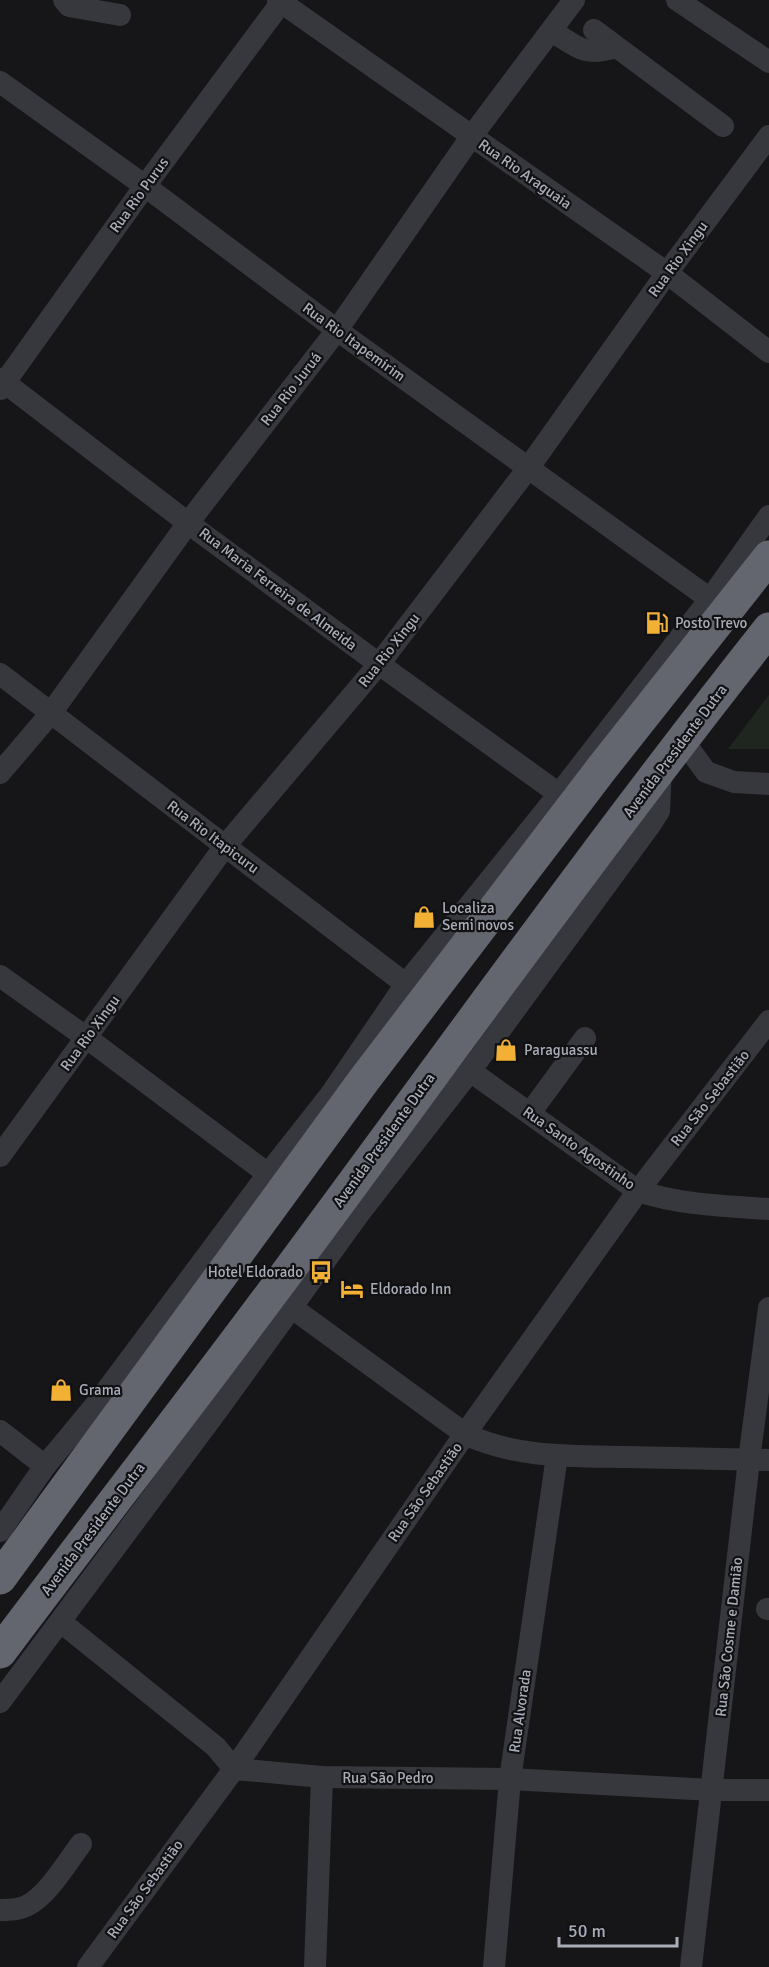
<svg xmlns="http://www.w3.org/2000/svg" width="769" height="1967" font-family="Signika,sans-serif">
  <style>
    .green { fill: #1e261f }
    .lines { fill: none; stroke-linecap: round; stroke-linejoin: round }
    .minor { stroke: #37383d; stroke-width: 22 }
    .highway { stroke: #63666e; stroke-width: 33 }
    .labels { text-anchor: middle; dominant-baseline: central; stroke-width: 4.5; stroke-linejoin: round; paint-order: stroke }
    .street-label { font-size: 15px; fill: #a8adb8; stroke: #111113 }
    .poi-label { font-size: 15px; fill: #a8adb8; stroke: #111113; text-anchor: start }
  </style>
  <rect width="100%" height="100%" fill="#161618"/>
  <polygon class="green" points="769,695 769,749 728,749"/>
  <g class="lines">
    <g class="minor">
      <polyline points="64,0 69,6 120,15"/>
      <polyline points="278,0 667,273 769,352"/>
      <polyline points="677,0 769,62"/>
      <polyline points="594,30 723,126"/>
      <path d="M 552,31 C 577,47 585,57 615,47"/>
      <polyline points="0,82 145,186 337,330 710,599"/>
      <polyline points="0,379 188,523 379,664 559,794"/>
      <polyline points="0,389 145,186 283,0"/>
      <polyline points="0,674 416,992"/>
      <polyline points="682,739 706,772 734,782 769,784"/>
      <polyline points="0,773 51,713 188,523 337,330 471,137 574,0"/>
      <polyline points="0,976 87,1038 268,1174"/>
      <path d="M 470,1071 L 638,1191 C 681,1205 724,1206 769,1209"/>
      <polyline points="530,1113 585,1038"/>
      <polyline points="0,1156 225,846 379,664 529,467 667,273 769,136"/>
      <path d="M 291,1307 L 465,1434 C 516,1458 571,1456 627,1457 C 674,1458 722,1459 769,1460"/>
      <polyline points="0,1431 45,1466"/>
      <polyline points="0,1531 45,1466 98,1402 268,1174 331,1094 406,984 559,794 710,599 769,516"/>
      <polyline points="767,1609 769,1609"/>
      <polyline points="61,1622 216,1747 234,1769 322,1777 510,1779 712,1790 769,1790"/>
      <polyline points="0,1702 219,1408 358,1215 470,1071 650,825 659,811 661,767"/>
      <path d="M 0,1910 C 9,1910 20,1910 28,1905 C 48,1895 67,1862 81,1844"/>
      <polyline points="88,1967 234,1769 465,1434 638,1191 769,1021"/>
      <polyline points="315,1967 322,1777"/>
      <polyline points="494,1967 510,1779 557,1456"/>
      <polyline points="691,1967 749,1460 769,1308"/>
    </g>
    <g class="highway">
      <polyline points="0,1578 364,1080 602,768 769,557"/>
      <path d="M 0,1652 C 90,1532 182,1414 272,1293 C 437,1071 597,846 769,629"/>
    </g>
  </g>
  <defs>
    <g id="fuel-bare" transform="scale(1.8)"><path d="M-5.5-6h7V0h2V4h1.3V-2.5L3-4.5l.8-.8L6-3V5H2.5V1h-1V6h-7ZM-4.2-4.7v3.2H.2V-4.7Z" fill="#f2b134" stroke="#111113" stroke-width="2.5" paint-order="stroke"/></g>
    <g id="shop-bare" transform="scale(1.8)"><path d="M-5-2.5h2.3a2.7 3.5 0 0 1 5.4 0H5L5.5 6h-11ZM-1.5-2.5h3a1.5 2.3 0 0 0-3 0Z" fill="#f2b134" stroke="#111113" stroke-width="2.5" paint-order="stroke"/></g>
    <g id="bus-bare" transform="scale(1.8)"><path d="M-5-6H5V4H4V6H2V4H-2V6H-4V4H-5ZM-3.5-4V0h7V-4ZM-3.5 1.2v1.5H-2V1.2ZM2 1.2v1.5H3.5V1.2Z" fill="#f2b134" stroke="#111113" stroke-width="2.5" paint-order="stroke"/></g>
    <g id="hotel-bare" transform="scale(1.8)"><path d="M-6-4.5h1.5V1H6V5H4.5V3h-9V5H-6ZM-4 0a1.8 1.8 0 1 1 3.6 0ZM.5 0V-2.5h3Q6-2.5 6 0Z" fill="#f2b134" stroke="#111113" stroke-width="2.5" paint-order="stroke"/></g>
  </defs>
  <g fill-rule="evenodd">
    <use href="#fuel-bare" x="657" y="623"/>
    <use href="#shop-bare" x="424" y="917"/>
    <use href="#shop-bare" x="506" y="1050"/>
    <use href="#bus-bare" x="321" y="1272"/>
    <use href="#hotel-bare" x="352" y="1289"/>
    <use href="#shop-bare" x="61" y="1390"/>
  </g>
  <g class="labels">
    <g class="street-label">
      <text transform="translate(525 174) rotate(35)">Rua Rio Araguaia</text>
      <text transform="translate(139 195) rotate(-54)">Rua Rio Purus</text>
      <text transform="translate(678 259) rotate(-54)">Rua Rio Xingu</text>
      <text transform="translate(354 342) rotate(36)">Rua Rio Itapemirim</text>
      <text transform="translate(291 389) rotate(-52)">Rua Rio Juruá</text>
      <text transform="translate(278 589) rotate(37)">Rua Maria Ferreira de Almeida</text>
      <text transform="translate(389 650) rotate(-52)">Rua Rio Xingu</text>
      <text transform="translate(675 751) rotate(-53)">Avenida Presidente Dutra</text>
      <text transform="translate(213 837) rotate(37)">Rua Rio Itapicuru</text>
      <text transform="translate(90 1033) rotate(-54)">Rua Rio Xingu</text>
      <text transform="translate(710 1098) rotate(-52)">Rua São Sebastião</text>
      <text transform="translate(384 1140) rotate(-54)">Avenida Presidente Dutra</text>
      <text transform="translate(579 1148) rotate(35)">Rua Santo Agostinho</text>
      <text transform="translate(425 1492) rotate(-55)">Rua São Sebastião</text>
      <text transform="translate(93 1529) rotate(-53)">Avenida Presidente Dutra</text>
      <text transform="translate(729 1637) rotate(-84)">Rua São Cosme e Damião</text>
      <text transform="translate(520 1711) rotate(-82)">Rua Alvorada</text>
      <text x="388" y="1778">Rua São Pedro</text>
      <text transform="translate(145 1889) rotate(-54)">Rua São Sebastião</text>
    </g>
    <g class="poi-label">
      <text x="675" y="623">Posto Trevo</text>
      <text x="442" y="908">Localiza<tspan x="442" dy="17">Semi novos</tspan></text>
      <text x="524" y="1050">Paraguassu</text>
      <text x="303" y="1272" text-anchor="end">Hotel Eldorado</text>
      <text x="370" y="1289">Eldorado Inn</text>
      <text x="79" y="1390">Grama</text>
    </g>
  </g>
  <path d="M559 1937v9h118v-9" fill="none" stroke="#a8adb8" stroke-width="3"/>
  <text x="568" y="1937" font-size="18" fill="#a8adb8" stroke="#111113" stroke-width="4.5" paint-order="stroke">50 m</text>
</svg>
